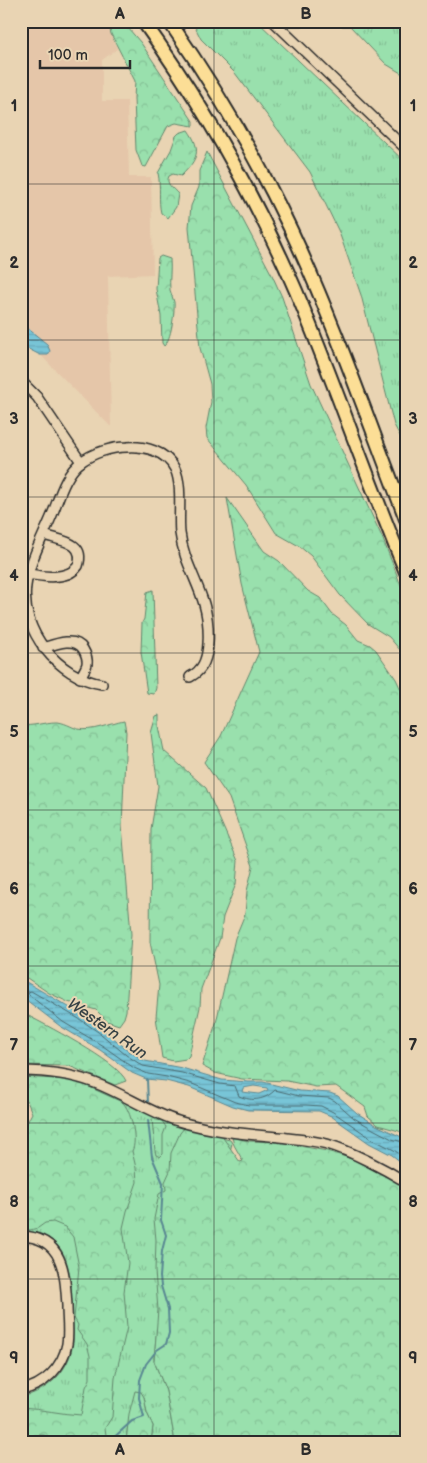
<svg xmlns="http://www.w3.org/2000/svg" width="427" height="1463" font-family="'Balsamiq Sans',sans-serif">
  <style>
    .built { fill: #e5c6a9 }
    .grass { fill: url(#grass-tufts); stroke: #62866c }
    .forest { fill: url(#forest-crowns); stroke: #62866c }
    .wetland { fill: url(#wetland-marsh); stroke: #62866c }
    .water { fill: url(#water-rules); stroke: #598792; fill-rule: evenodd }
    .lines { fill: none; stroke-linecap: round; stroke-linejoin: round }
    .shore { stroke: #4a6970; stroke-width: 1 }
    .stream { stroke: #598792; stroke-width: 2 }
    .minor-casing { stroke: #2b2b2b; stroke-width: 12 }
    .highway-casing { stroke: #2b2b2b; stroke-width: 16 }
    .minor { stroke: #e9d4b3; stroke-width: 9 }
    .highway { stroke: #fcde96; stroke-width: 12 }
    .grid { fill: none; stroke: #2b2b2b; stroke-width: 1; stroke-opacity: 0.55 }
    .labels { text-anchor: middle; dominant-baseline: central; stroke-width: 4; stroke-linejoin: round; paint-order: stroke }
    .water-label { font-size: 16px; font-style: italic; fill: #374245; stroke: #e9d4b3 }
    .neatline { fill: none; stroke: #2b2b2b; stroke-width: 2 }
    .grid-label { font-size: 16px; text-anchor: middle; font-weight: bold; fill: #2b2b2b }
  </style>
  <defs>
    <pattern id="grass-tufts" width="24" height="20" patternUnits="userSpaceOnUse" patternTransform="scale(1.25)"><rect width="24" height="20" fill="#99e0ad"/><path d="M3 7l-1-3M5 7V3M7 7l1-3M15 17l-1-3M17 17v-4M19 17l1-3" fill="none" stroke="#84c095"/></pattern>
    <pattern id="forest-crowns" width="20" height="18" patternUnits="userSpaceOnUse" patternTransform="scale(1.25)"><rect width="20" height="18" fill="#99e0ad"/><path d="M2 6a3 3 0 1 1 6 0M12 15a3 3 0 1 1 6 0" fill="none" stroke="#84c095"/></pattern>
    <pattern id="wetland-marsh" width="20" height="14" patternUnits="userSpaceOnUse" patternTransform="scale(1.25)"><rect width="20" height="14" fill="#99e0ad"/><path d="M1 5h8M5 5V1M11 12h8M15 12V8" fill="none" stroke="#84c095"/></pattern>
    <pattern id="water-rules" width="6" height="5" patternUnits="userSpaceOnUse" patternTransform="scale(1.25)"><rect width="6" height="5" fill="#78c5d7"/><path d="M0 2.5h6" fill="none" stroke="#68a9b9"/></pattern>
  </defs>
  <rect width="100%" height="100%" fill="#e9d4b3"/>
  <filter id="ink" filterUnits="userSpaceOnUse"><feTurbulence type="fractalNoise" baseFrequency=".02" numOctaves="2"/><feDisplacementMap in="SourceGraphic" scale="10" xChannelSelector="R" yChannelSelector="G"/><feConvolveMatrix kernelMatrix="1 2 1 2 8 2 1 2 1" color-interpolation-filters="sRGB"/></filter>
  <g filter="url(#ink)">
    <polygon class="built" points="21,21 106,21 117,49 102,60 102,101 127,101 129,177 151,177 153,274 108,276 111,427 21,335"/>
    <g class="grass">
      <polygon points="192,21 257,21 406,163 406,447 394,425 361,295 339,232 310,172 235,73 201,39"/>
      <polygon points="279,21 406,21 406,76 386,64 350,26 285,26"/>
      <path d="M 51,1075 L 95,1086 L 185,1127 L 183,1130 L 230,1140 L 232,1143 L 230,1152 L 156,1336 L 154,1361 L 166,1391 L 175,1442 L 151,1442 L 153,1426 L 147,1413 L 144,1397 L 127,1433 L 126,1442 L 21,1442 L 21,1397 C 49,1391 70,1370 73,1342 C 74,1330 72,1318 72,1307 C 70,1268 70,1234 21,1231 L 21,1221 L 39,1222 Z"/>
    </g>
    <g class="forest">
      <polygon points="108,21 122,21 141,43 193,121 193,126 176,123 168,126 146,167 142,166 136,150 134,98 135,81 111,34"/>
      <path d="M 188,130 C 202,150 198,159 181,176 L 173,174 L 169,176 C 165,184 173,188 178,194 L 176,207 L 168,218 L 161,213 C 158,201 161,187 158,173 L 171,150 L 176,136 L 179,133 Z"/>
      <polygon points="207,152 272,275 282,297 311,384 382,537 406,598 406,657 389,637 368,624 340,595 311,556 299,546 276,533 246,485 207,438 206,428 211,402 210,384 200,348 189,227 191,206 199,187 199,171"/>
      <path d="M 161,256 L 170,259 C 171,270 169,280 170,290 C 171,294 173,298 174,302 C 175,311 171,341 164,346 L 162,343 L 161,316 L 156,289 L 158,258 Z"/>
      <path d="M 227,498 L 264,551 L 279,561 L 308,591 L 320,598 L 332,614 L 346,625 L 358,640 L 370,645 L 376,650 L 396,679 L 406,700 L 406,984 C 404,1001 396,1026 406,1041 L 406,1135 L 399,1131 L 378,1125 L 368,1116 L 365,1107 L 336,1086 L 316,1087 L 287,1081 L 242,1079 L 215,1073 L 202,1066 L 216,1023 L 235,938 L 245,914 L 247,891 L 253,866 L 229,798 L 204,762 L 221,736 L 259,652 L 242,584 Z"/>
      <polygon points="153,590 156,688 154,694 147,693 141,652 142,623 144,619 147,592"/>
      <polygon points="159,715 159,726 164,751 206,788 238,861 236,884 223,917 220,938 201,989 200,1007 189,1056 186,1059 173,1061 162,1058 156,1017 159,985 150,942 151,829 158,786 151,733 156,716"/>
      <path d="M 124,721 L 126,732 L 122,826 L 131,934 L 126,1011 L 124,1018 L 119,1025 L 107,1021 L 96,1010 L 68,1002 L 49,993 L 21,974 L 21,725 C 32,727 45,722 56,722 C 64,722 71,727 78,729 C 93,732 109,724 124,721 Z"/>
      <path d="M 21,1012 C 42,1023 119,1062 126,1081 L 115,1085 L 69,1066 L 21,1065 Z"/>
      <path d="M 21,1077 L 74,1080 L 122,1102 C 131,1109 138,1141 132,1151 L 136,1168 L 137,1182 L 127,1211 L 123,1228 L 128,1263 L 124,1292 L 127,1327 L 115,1378 L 112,1417 L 105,1428 L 107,1442 L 57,1442 C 49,1436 31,1435 21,1438 L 21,1408 C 42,1409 61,1414 81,1415 L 86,1387 L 90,1379 L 90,1356 L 87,1344 L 77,1330 L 78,1325 L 74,1318 L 79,1267 L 73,1237 L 65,1227 L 53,1222 L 45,1223 L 38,1228 L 30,1230 L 21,1228 L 21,1134 L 32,1113 L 27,1101 L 21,1097 Z"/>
      <polygon points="152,1119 162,1121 166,1127 163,1135 163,1154 160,1157 156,1155 155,1151"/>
      <polygon points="185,1127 221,1135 240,1162 243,1161 234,1145 232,1137 249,1141 279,1142 327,1151 368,1164 406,1186 406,1442 175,1442 166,1391 154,1361 158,1310 155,1271 156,1240 154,1219 159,1194 166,1190 165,1182 170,1171 171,1153 180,1133"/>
      <polygon points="135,1391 141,1392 144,1397 147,1413 153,1426 151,1442 126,1442 129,1414"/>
    </g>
    <polygon class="wetland" points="35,1435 44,1435 57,1442 21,1442 21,1438"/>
    <g class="water">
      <polygon points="21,323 47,344 50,351 48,355 40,355 21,345"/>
      <polygon points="406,918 406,1038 402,1022 402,1008"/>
      <path d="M 21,979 L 84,1016 L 104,1030 L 129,1051 L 145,1061 L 182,1068 L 222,1080 L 248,1082 L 263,1082 L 300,1091 L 330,1093 L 338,1096 L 357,1113 L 376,1125 L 406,1139 L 406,1166 L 392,1155 L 369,1143 L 331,1116 L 319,1111 L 248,1110 L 233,1106 L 189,1087 L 166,1081 L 146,1079 L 132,1073 L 100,1050 L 60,1026 L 21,996 ZM 254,1086 L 267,1088 L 268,1090 L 259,1094 L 242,1092 L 243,1088 Z"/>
    </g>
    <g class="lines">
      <path class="shore" d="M 406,1143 L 392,1139 L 373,1129 L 354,1118 L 335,1101 L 329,1098 L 299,1096 L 275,1090 C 265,1100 253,1102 239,1096 L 235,1086 L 220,1084 L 182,1073 L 143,1066 L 126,1055 L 101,1034 L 81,1020 L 31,991 L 28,992 L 29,995 L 63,1022 L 103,1046 L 134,1068 L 148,1074 L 167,1077 L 190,1083 L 235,1102 L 249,1105 L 306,1105 L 321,1106 L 333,1112 L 372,1139 L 394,1150 L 406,1159"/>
      <g class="stream">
        <polyline points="147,1079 148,1103"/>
        <polyline points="109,1442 132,1421 144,1417 139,1398 140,1380 146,1364 157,1350 166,1344 169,1333 168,1309 161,1286 160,1277 162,1251 166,1235 161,1220 163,1183 152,1157 148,1120"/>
      </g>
      <g class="minor-casing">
        <g id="minor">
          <polyline points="273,21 406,149"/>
          <polyline points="21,381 37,397 81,462"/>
          <path d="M 29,574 C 43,577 68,580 78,566 C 86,542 62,541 44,535"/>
          <path d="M 43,648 C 55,644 75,636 83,649 C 86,654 88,658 87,664 C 86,668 82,674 80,678"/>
          <path d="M 102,684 C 58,677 20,631 26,586 C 29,562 43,537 52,515 C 59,498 65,474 81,462 C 93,453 111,447 127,447 C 145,446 166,451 175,469 C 183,486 178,515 180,533 C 183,559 197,580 204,604 C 209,621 212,657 199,670 C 197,673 193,675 190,677"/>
          <path d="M 21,1071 C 47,1071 71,1074 95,1083 C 124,1094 149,1112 178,1121 C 210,1131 245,1134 279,1137 C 295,1139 312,1140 327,1144 C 351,1151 385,1169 406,1182"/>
          <path d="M 21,1236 C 64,1237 65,1274 67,1306 C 67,1319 69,1332 67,1344 C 63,1367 44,1386 21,1390"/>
        </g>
      </g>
      <g class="highway-casing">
        <g id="highway">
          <path d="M 143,21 C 203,105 255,196 296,291 C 335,383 367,479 406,572"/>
          <path d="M 169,21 C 215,87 257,158 291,230 C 335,324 369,423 406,519"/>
        </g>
      </g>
      <use href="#minor" class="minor"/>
      <use href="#highway" class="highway"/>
    </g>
  </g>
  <path class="grid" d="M 214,21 L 214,1442M 21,184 L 406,184M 21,340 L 406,340M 21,497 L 406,497M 21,653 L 406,653M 21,810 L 406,810M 21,966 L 406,966M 21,1123 L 406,1123M 21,1279 L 406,1279"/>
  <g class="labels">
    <g class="water-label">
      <text transform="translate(107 1029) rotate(35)">Western Run</text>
    </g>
  </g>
  <rect width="427" height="1463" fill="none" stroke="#e9d4b3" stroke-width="55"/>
  <path d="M40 60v8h90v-8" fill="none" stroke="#2b2b2b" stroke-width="2.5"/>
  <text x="48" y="60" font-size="15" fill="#2b2b2b" stroke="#e9d4b3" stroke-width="4" paint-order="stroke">100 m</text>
  <rect x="28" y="28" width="372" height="1408" class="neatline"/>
  <g class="grid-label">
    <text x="120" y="19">A</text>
    <text x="306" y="19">B</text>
    <text x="14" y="111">1</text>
    <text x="413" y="111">1</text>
    <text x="14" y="268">2</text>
    <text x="413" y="268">2</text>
    <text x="14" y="424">3</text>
    <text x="413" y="424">3</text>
    <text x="14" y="581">4</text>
    <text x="413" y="581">4</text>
    <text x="14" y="737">5</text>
    <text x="413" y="737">5</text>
    <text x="14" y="894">6</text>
    <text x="413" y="894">6</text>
    <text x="14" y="1050">7</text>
    <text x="413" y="1050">7</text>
    <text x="14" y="1207">8</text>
    <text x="413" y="1207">8</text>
    <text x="14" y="1363">9</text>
    <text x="413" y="1363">9</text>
    <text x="120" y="1455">A</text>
    <text x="306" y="1455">B</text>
  </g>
</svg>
